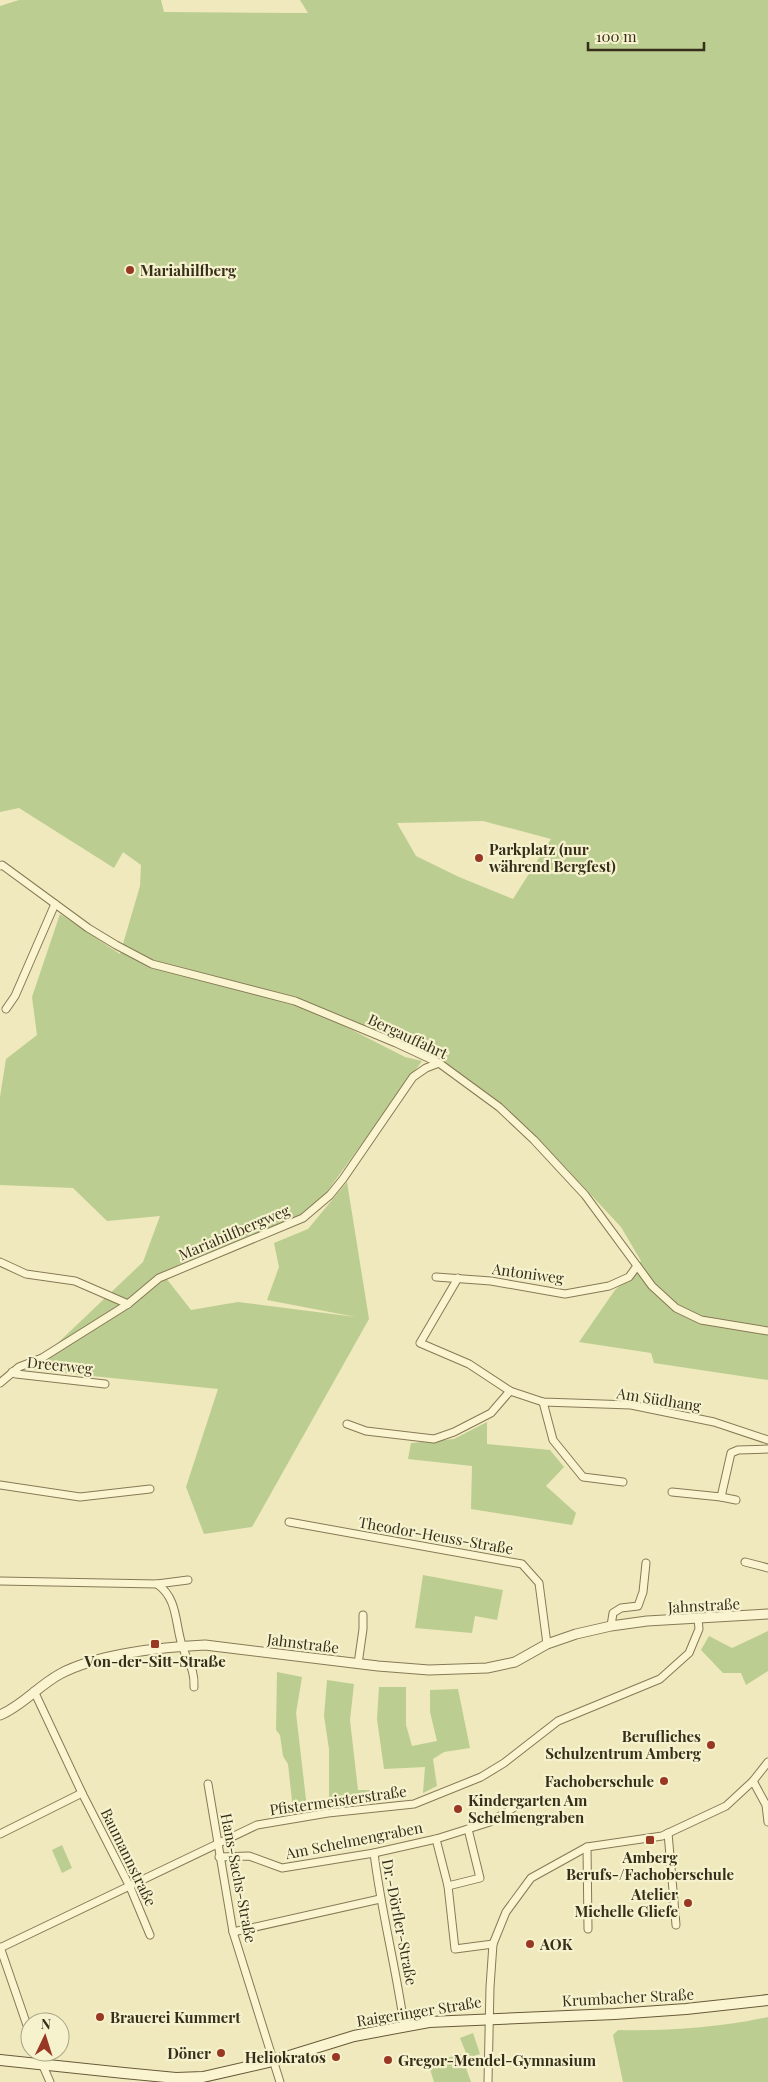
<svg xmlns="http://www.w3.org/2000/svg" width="768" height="2082" font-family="'Playfair Display',serif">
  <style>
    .green { fill: #bbcd91; fill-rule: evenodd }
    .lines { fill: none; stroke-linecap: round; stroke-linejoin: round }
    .minor-casing { stroke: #877956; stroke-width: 9 }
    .tertiary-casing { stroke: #877956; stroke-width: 11 }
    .secondary-casing { stroke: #695939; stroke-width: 12 }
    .minor { stroke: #faf5d0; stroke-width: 7 }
    .tertiary { stroke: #faf5d0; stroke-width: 9 }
    .secondary { stroke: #faf5d0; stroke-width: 10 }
    .poi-dot { fill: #983824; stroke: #f6f2cd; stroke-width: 2 }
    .labels { text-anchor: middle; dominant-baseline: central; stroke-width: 4.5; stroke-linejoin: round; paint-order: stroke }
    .poi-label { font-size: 15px; font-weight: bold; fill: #362d1b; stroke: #f6f2cd; text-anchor: start }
    .street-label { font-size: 15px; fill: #362d1b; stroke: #f6f2cd }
  </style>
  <rect width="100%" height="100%" fill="#efe9bd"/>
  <g class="green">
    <path d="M 19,0 L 161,0 L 164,12 L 308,13 L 300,0 L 768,0 L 768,1380 L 654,1363 L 651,1353 L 579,1342 L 615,1290 L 629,1277 L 641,1261 L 621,1227 L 565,1167 L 505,1108 L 439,1058 L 305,1006 L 405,1057 L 422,1061 L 307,1219 L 166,1278 L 191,1310 L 238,1302 L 356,1317 L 267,1300 L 279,1267 L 274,1243 L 308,1229 L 347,1182 L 369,1319 L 252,1527 L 204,1534 L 186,1487 L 218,1389 L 25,1369 L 42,1358 L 143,1262 L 160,1216 L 107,1221 L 73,1188 L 0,1185 L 0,1097 L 6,1059 L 37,1035 L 32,997 L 60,914 L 120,954 L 140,886 L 141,865 L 123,852 L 114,868 L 19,808 L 0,812 L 0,6 ZM 483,821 L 551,839 L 513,899 L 459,877 L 416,856 L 397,823 Z"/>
    <polygon points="487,1422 487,1444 550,1450 564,1467 546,1486 576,1513 572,1525 471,1509 472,1466 408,1459 411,1443 454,1439"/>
    <polygon points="423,1575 503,1590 497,1620 475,1616 472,1633 415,1628"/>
    <polygon points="768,1631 768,1671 746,1685 741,1673 723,1673 701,1650 709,1636 732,1648"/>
    <polygon points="277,1672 302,1677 296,1713 307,1808 293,1810 288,1764 283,1756 280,1735 276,1730"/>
    <polygon points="327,1680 354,1684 350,1720 358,1790 373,1790 375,1802 329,1807 329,1749 324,1716"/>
    <polygon points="379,1687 406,1687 406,1725 412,1746 437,1741 430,1712 430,1690 458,1689 470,1748 444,1752 433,1759 437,1786 423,1793 425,1767 384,1769 377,1719"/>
    <polygon points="62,1845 72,1868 62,1873 52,1850"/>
    <path d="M 768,2017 L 768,2082 L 623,2082 L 613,2035 L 618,2030 C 669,2031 718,2028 768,2017 Z"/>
    <polygon points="473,2033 480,2054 468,2058 460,2038"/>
    <polygon points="461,2054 471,2082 434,2082 428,2063"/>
  </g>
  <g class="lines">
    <g class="minor-casing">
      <g id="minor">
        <polyline points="0,866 2,865 88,928 116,945 152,964 295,1001 396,1043 439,1063 499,1107 534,1140 585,1195 652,1286 676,1308 701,1320 768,1331"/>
        <polyline points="6,1009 15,996 55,904"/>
        <polyline points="0,1262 26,1274 75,1281 128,1304"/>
        <polyline points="436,1277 491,1281 565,1294 609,1286 629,1277 637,1266"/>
        <polyline points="458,1278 420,1343 469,1364 510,1391 543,1402 631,1405 714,1422 768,1440"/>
        <polyline points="12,1372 16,1374 105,1384"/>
        <polyline points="0,1383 19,1367 42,1358 128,1304 159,1278 303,1218 330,1195 343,1179 413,1077 426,1068 439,1063"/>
        <polyline points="543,1402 553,1440 583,1477 623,1482"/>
        <polyline points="347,1424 366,1431 434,1439 454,1432 491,1413 510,1391"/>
        <polyline points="0,1485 80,1497 150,1489"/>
        <polyline points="672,1492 721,1497 731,1453 738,1450 768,1449"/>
        <polyline points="721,1497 736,1500"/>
        <polyline points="289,1522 522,1564 539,1583 547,1644"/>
        <polyline points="745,1562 768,1568"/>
        <polyline points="0,1581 157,1584 188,1580"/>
        <path d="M 157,1584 C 178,1598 175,1624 182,1645 C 187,1662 195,1668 194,1687"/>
        <polyline points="611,1626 613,1613 621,1608 638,1606 643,1592 646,1563"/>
        <polyline points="358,1664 363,1629 363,1615"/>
        <polyline points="34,1691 82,1793 130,1887 150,1935"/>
        <polyline points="753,1781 766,1805 768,1822"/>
        <polyline points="208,1784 233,1932 280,2082"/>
        <polyline points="668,1833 676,1925"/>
        <polyline points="0,1834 82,1793"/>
        <polyline points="436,1839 448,1886 455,1949 493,1944"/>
        <polyline points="587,1847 588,1929"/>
        <path d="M 374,1853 C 381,1911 396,1967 404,2025"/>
        <polyline points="219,1857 249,1856 282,1868 374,1853 436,1839 490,1822 518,1805"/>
        <polyline points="448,1886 480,1878 468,1829"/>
        <polyline points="233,1932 380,1899"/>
        <polyline points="0,1947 30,2034"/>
        <polyline points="0,1948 257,1825 328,1813 414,1804 481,1777 504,1763 558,1721 660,1679 689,1653 699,1629 698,1619"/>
        <polyline points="37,2052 50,2082"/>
        <polyline points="488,2082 490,1987 493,1944 506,1912 531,1878 587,1847 662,1836 726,1806 753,1781 768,1762"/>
      </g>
    </g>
    <g class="tertiary-casing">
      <path id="tertiary" d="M 0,1715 C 22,1706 38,1686 60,1674 C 97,1654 162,1647 205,1645 L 378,1666 L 429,1670 L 487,1668 L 515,1662 L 547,1644 L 576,1634 L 611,1626 L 647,1621 L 768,1614"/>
    </g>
    <g class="secondary-casing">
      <polyline id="secondary" points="0,2060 124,2073 176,2078 203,2077 273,2061 354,2036 429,2022 615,2014 686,2009 768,2000"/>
    </g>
    <use href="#minor" class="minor"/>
    <use href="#tertiary" class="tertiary"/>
    <use href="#secondary" class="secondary"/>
  </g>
  <g class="poi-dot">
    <circle cx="130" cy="270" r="5"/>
    <circle cx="479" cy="858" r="5"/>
    <rect x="150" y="1639" width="10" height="10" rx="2.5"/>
    <circle cx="711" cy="1745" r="5"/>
    <circle cx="664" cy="1781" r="5"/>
    <circle cx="458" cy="1809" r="5"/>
    <rect x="645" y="1835" width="10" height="10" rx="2.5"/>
    <circle cx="688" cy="1903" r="5"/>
    <circle cx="530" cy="1944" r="5"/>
    <circle cx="100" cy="2017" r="5"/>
    <circle cx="221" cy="2053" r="5"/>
    <circle cx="336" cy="2057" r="5"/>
    <circle cx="388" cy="2060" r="5"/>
  </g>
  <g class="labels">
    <g class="poi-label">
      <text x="140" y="270">Mariahilfberg</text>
      <text x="489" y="849">Parkplatz (nur<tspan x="489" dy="17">während Bergfest)</tspan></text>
      <text x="155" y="1661" text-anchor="middle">Von-der-Sitt-Straße</text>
      <text x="701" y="1736" text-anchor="end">Berufliches<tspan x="701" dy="17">Schulzentrum Amberg</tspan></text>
      <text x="654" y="1781" text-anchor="end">Fachoberschule</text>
      <text x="468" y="1800">Kindergarten Am<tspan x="468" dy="17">Schelmengraben</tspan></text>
      <text x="650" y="1857" text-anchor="middle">Amberg<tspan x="650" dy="17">Berufs-/Fachoberschule</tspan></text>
      <text x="678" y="1894" text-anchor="end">Atelier<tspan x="678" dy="17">Michelle Gliefe</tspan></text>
      <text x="540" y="1944">AOK</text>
      <text x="110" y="2017">Brauerei Kummert</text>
      <text x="211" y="2053" text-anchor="end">Döner</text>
      <text x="326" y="2057" text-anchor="end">Heliokratos</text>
      <text x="398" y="2060">Gregor-Mendel-Gymnasium</text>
    </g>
    <g class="street-label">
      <text transform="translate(408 1036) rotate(25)">Bergauffahrt</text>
      <text transform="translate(234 1232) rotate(-23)">Mariahilfbergweg</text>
      <text transform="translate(528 1273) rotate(8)">Antoniweg</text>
      <text transform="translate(60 1365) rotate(6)">Dreerweg</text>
      <text transform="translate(659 1399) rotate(9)">Am Südhang</text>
      <text transform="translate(436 1535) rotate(10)">Theodor-Heuss-Straße</text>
      <text transform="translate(704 1605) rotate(-3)">Jahnstraße</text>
      <text transform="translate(303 1643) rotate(7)">Jahnstraße</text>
      <text transform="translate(338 1800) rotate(-8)">Pfistermeisterstraße</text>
      <text transform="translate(354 1840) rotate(-11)">Am Schelmengraben</text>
      <text transform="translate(129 1857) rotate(64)">Baumannstraße</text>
      <text transform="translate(239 1878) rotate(79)">Hans-Sachs-Straße</text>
      <text transform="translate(400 1922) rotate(79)">Dr.-Dörfler-Straße</text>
      <text transform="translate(628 1997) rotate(-3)">Krumbacher Straße</text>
      <text transform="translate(419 2011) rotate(-9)">Raigeringer Straße</text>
    </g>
  </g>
  <g transform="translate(45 2037) rotate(4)"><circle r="24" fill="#f6f2cd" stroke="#a9a386"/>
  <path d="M0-4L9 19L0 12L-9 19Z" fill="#983824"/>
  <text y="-8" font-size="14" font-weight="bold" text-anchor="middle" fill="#362d1b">N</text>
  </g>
  <path d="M588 42v8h116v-8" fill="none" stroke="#362d1b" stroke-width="2.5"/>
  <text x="596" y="42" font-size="15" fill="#362d1b" stroke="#f6f2cd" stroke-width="4" paint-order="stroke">100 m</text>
</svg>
